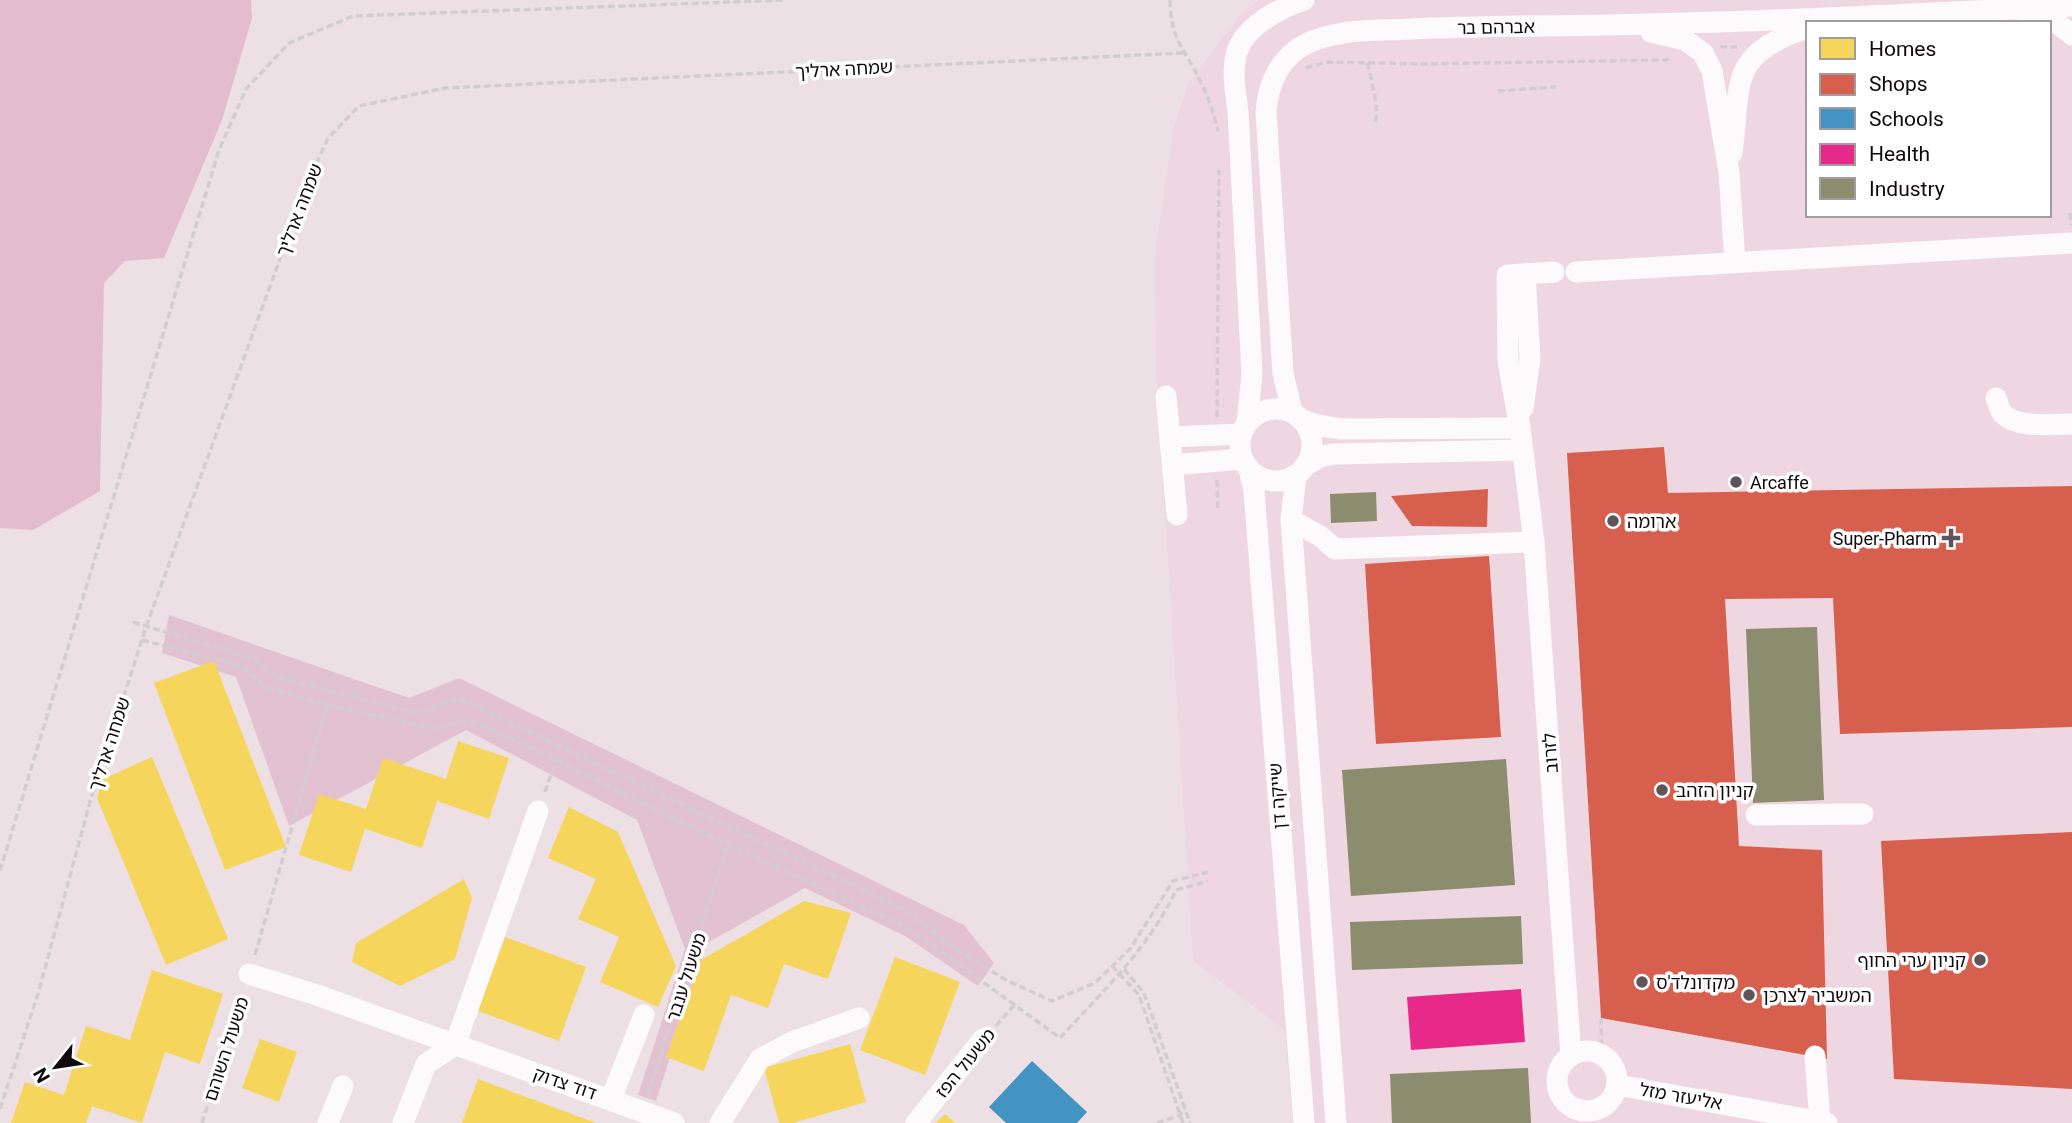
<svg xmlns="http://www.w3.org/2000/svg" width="2072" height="1123" font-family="Roboto,'Noto Sans Hebrew',sans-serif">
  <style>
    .built { fill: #eed7e1; fill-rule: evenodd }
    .green { fill: #e2c2d0 }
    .forest { fill: #e3bcce }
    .homes { fill: #f6d55c }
    .shops { fill: #d6604d }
    .schools { fill: #4393c3 }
    .health { fill: #e7298a }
    .industry { fill: #8c8c6e }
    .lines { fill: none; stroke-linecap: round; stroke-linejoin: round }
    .path { stroke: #d2ced0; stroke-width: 3.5; stroke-dasharray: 7 3.5; stroke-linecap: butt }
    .minor { stroke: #fcfafb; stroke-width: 21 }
    .poi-dot { fill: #5e5459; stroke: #fff; stroke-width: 2.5 }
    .labels { text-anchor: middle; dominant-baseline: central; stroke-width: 7; stroke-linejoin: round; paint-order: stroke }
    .street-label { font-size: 18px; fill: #11090d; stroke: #fff }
    .poi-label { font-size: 18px; fill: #11090d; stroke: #fff; text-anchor: start }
  </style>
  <rect width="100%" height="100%" fill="#ece0e5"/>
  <path class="built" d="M 1259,0 L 2072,0 L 2072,1123 L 1293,1123 L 1285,1030 L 1193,961 L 1156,367 L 1154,262 L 1173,130 L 1189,82 L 1243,12 ZM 1808,23 L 2049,23 L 2049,215 L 1808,215 Z"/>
  <polygon class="green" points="169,615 409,698 459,678 964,925 994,963 978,986 905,936 805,888 707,943 656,1101 638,1095 685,949 637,820 466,730 289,826 236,677 162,653"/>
  <polygon class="forest" points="0,0 251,0 252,18 222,120 164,258 125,261 104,283 100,491 33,530 0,528"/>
  <g class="homes">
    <polygon points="214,661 286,847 225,870 154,683"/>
    <polygon points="458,741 509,758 489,819 437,801 422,848 365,829 351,872 299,855 319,794 366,809 383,758 446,779"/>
    <polygon points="152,757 228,939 166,965 97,798 103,779"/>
    <polygon points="569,807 618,832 676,966 658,1007 600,982 619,937 578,919 596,879 548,858"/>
    <polygon points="464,879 472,898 455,959 400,986 352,962 356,943"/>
    <polygon points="804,901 851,913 828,979 784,964 768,1008 731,995 704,1071 666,1057 701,960"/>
    <polygon points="505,937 586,967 559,1041 478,1011"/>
    <polygon points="895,957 960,982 925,1075 860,1050"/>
    <polygon points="152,970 223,994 200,1064 165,1052 142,1123 92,1106 86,1123 11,1123 25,1082 64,1095 86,1026 130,1040"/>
    <polygon points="260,1039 297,1052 279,1102 242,1088"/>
    <polygon points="850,1044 866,1102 793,1123 779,1123 764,1068"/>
    <polygon points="478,1079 596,1123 462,1123"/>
    <polygon points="945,1114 955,1123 936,1123"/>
  </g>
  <g class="shops">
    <polygon points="1664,447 1668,493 2072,486 2072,727 1840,734 1833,598 1725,599 1739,846 1822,850 1827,1059 1601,1018 1567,453"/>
    <polygon points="1488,489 1487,527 1412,526 1391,496"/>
    <polygon points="1489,556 1501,737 1376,744 1365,564"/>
    <polygon points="2072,832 2072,1089 1894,1079 1881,841"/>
  </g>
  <polygon class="schools" points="1032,1061 1087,1112 1077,1123 1006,1123 989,1107"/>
  <polygon class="health" points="1521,989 1525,1042 1411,1050 1407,997"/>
  <g class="industry">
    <polygon points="1376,492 1377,521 1331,523 1330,494"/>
    <polygon points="1817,627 1824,800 1753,803 1746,629"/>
    <polygon points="1506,759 1515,885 1351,896 1342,770"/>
    <polygon points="1521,916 1523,964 1352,970 1350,922"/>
    <polygon points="1528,1068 1531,1123 1392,1123 1390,1074"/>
  </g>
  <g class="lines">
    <g class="path">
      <path d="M 1170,0 C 1171,42 1185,48 1201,83 C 1209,98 1214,114 1218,131"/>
      <polyline points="1720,47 1737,47"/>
      <path d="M 1368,63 C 1371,83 1380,106 1375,124"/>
      <polyline points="1306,68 1326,62 1422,64 1665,60 1672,58"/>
      <polyline points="1498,91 1556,87"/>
      <polyline points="2070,213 2071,225"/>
      <polyline points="1217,417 1219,170"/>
      <polyline points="1217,480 1218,511"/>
      <polyline points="133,622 254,659 277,677 418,713 458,698 903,909 953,947 1006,980 1052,1001 1095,983 1130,949 1173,881 1208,872"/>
      <path d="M 142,640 L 242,666 L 265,687 L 327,705 L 437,729 L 468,720 L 521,743 L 679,821 L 910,929 L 1060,1038 C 1103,991 1149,948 1176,890 L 1208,881"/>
      <polyline points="545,792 556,760"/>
      <polyline points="0,871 219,150 246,89 289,43 353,16 785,0"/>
      <polyline points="255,955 327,705"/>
      <polyline points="1112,966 1139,995 1183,1123"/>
      <polyline points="1124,969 1144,993 1190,1123"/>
      <polyline points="1601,1018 1602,1056"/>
      <polyline points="996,1026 1015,1004"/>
      <polyline points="648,1094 728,843"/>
      <polyline points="0,1109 38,994 90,802 146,627 308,182 328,138 359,106 445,88 1183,53"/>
      <polyline points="202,1123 243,993"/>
      <polyline points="1157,1123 1180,1115 1185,1108"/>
    </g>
    <g class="minor">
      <polyline points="2027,16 2053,20 2072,35"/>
      <polyline points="1651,32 1685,40 1703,53 1712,71 1729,172 1735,263"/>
      <path d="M 1732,153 C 1741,83 1728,53 1808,28"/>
      <polyline points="1554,272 1507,275 1508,361 1520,428 1534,542 1571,1056"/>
      <polyline points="1576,272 2072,243"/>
      <polyline points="1166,396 1177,515"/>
      <path d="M 1996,398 C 1998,403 2000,411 2003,414 C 2019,429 2052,424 2072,424"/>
      <polyline points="1523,408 1530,358 1525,274"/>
      <circle cx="1276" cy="445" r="36"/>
      <path d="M 1292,412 L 1283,373 L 1266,112 C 1268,84 1280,56 1308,43 C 1340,28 1377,31 1411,29 C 1477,26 1542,26 1607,25 C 1762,22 1917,14 2072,6"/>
      <polyline points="1302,420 1322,426 1342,429 1520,428"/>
      <path d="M 1247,423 L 1252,374 L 1238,112 C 1236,93 1231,71 1237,52 C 1245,26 1280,8 1304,0"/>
      <polyline points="1170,437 1241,434"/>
      <polyline points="1173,465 1242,459"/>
      <polyline points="1305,466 1320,457 1333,454 1522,450"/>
      <polyline points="1249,469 1254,491 1304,1123"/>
      <polyline points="1296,475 1291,520 1336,1123"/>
      <polyline points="1291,520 1320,536 1335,549 1534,542"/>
      <polyline points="1756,815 1863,814"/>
      <polyline points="249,974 314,994 674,1123"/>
      <polyline points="455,1045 538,811"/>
      <circle cx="1587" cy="1081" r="30"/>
      <polyline points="1815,1056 1820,1122"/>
      <polyline points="1617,1085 1827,1123"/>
      <polyline points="611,1099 644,1015"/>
      <polyline points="328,1123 343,1086"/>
      <polyline points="403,1123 426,1064 455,1045"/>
      <polyline points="720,1123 760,1059 792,1042 859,1018"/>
      <polyline points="916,1123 983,1039"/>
    </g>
  </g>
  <g class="poi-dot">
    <circle cx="1736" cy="482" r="7"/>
    <circle cx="1613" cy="521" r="7"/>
    <path d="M1947.5 527.5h7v7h7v7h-7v7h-7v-7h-7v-7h7z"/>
    <circle cx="1662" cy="790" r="7"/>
    <circle cx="1980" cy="960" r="7"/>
    <circle cx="1642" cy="982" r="7"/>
    <circle cx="1749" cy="995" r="7"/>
  </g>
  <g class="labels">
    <g class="street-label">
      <text transform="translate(1496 27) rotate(-1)">אברהם בר</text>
      <text transform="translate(844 69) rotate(-3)">שמחה ארליך</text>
      <text transform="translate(299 210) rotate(-69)">שמחה ארליך</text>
      <text transform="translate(109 744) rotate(-72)">שמחה ארליך</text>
      <text transform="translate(1550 753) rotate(-94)">לזרוב</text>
      <text transform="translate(1277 796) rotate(-94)">שייקה דן</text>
      <text transform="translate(686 977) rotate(-72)">משעול ענבר</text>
      <text transform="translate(226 1049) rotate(-72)">משעול השוהם</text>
      <text transform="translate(965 1063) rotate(-51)">משעול הפז</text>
      <text transform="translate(565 1083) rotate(19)">דוד צדוק</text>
      <text transform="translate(1681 1096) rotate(10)">אליעזר מזל</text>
    </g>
    <g class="poi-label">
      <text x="1750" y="482">Arcaffe</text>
      <text x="1627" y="521">ארומה</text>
      <text x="1937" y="538" text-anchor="end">Super-Pharm</text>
      <text x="1676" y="790">קניון הזהב</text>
      <text x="1966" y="960" text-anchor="end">קניון ערי החוף</text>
      <text x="1656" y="982">מקדונלד'ס</text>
      <text x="1763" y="995">המשביר לצרכן</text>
    </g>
  </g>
  <rect x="1806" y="21" width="245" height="196" fill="#ffffff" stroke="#a09d9e" stroke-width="2"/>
  <rect x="1820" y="38" width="35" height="21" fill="#f6d55c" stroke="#a09d9e" stroke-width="2"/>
  <text x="1869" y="56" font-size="21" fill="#11090d">Homes</text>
  <rect x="1820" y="74" width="35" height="21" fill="#d6604d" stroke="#a09d9e" stroke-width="2"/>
  <text x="1869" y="91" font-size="21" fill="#11090d">Shops</text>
  <rect x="1820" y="108" width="35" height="21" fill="#4393c3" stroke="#a09d9e" stroke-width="2"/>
  <text x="1869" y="126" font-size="21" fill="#11090d">Schools</text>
  <rect x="1820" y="144" width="35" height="21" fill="#e7298a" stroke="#a09d9e" stroke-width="2"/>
  <text x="1869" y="161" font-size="21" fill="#11090d">Health</text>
  <rect x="1820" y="178" width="35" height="21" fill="#8c8c6e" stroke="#a09d9e" stroke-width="2"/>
  <text x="1869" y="196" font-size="21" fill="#11090d">Industry</text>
  <g transform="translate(56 1067) rotate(240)" stroke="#ffffff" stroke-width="5" paint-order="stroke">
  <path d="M0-5L12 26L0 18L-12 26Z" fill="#11090d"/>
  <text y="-10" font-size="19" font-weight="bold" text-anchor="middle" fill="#11090d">N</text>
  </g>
</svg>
